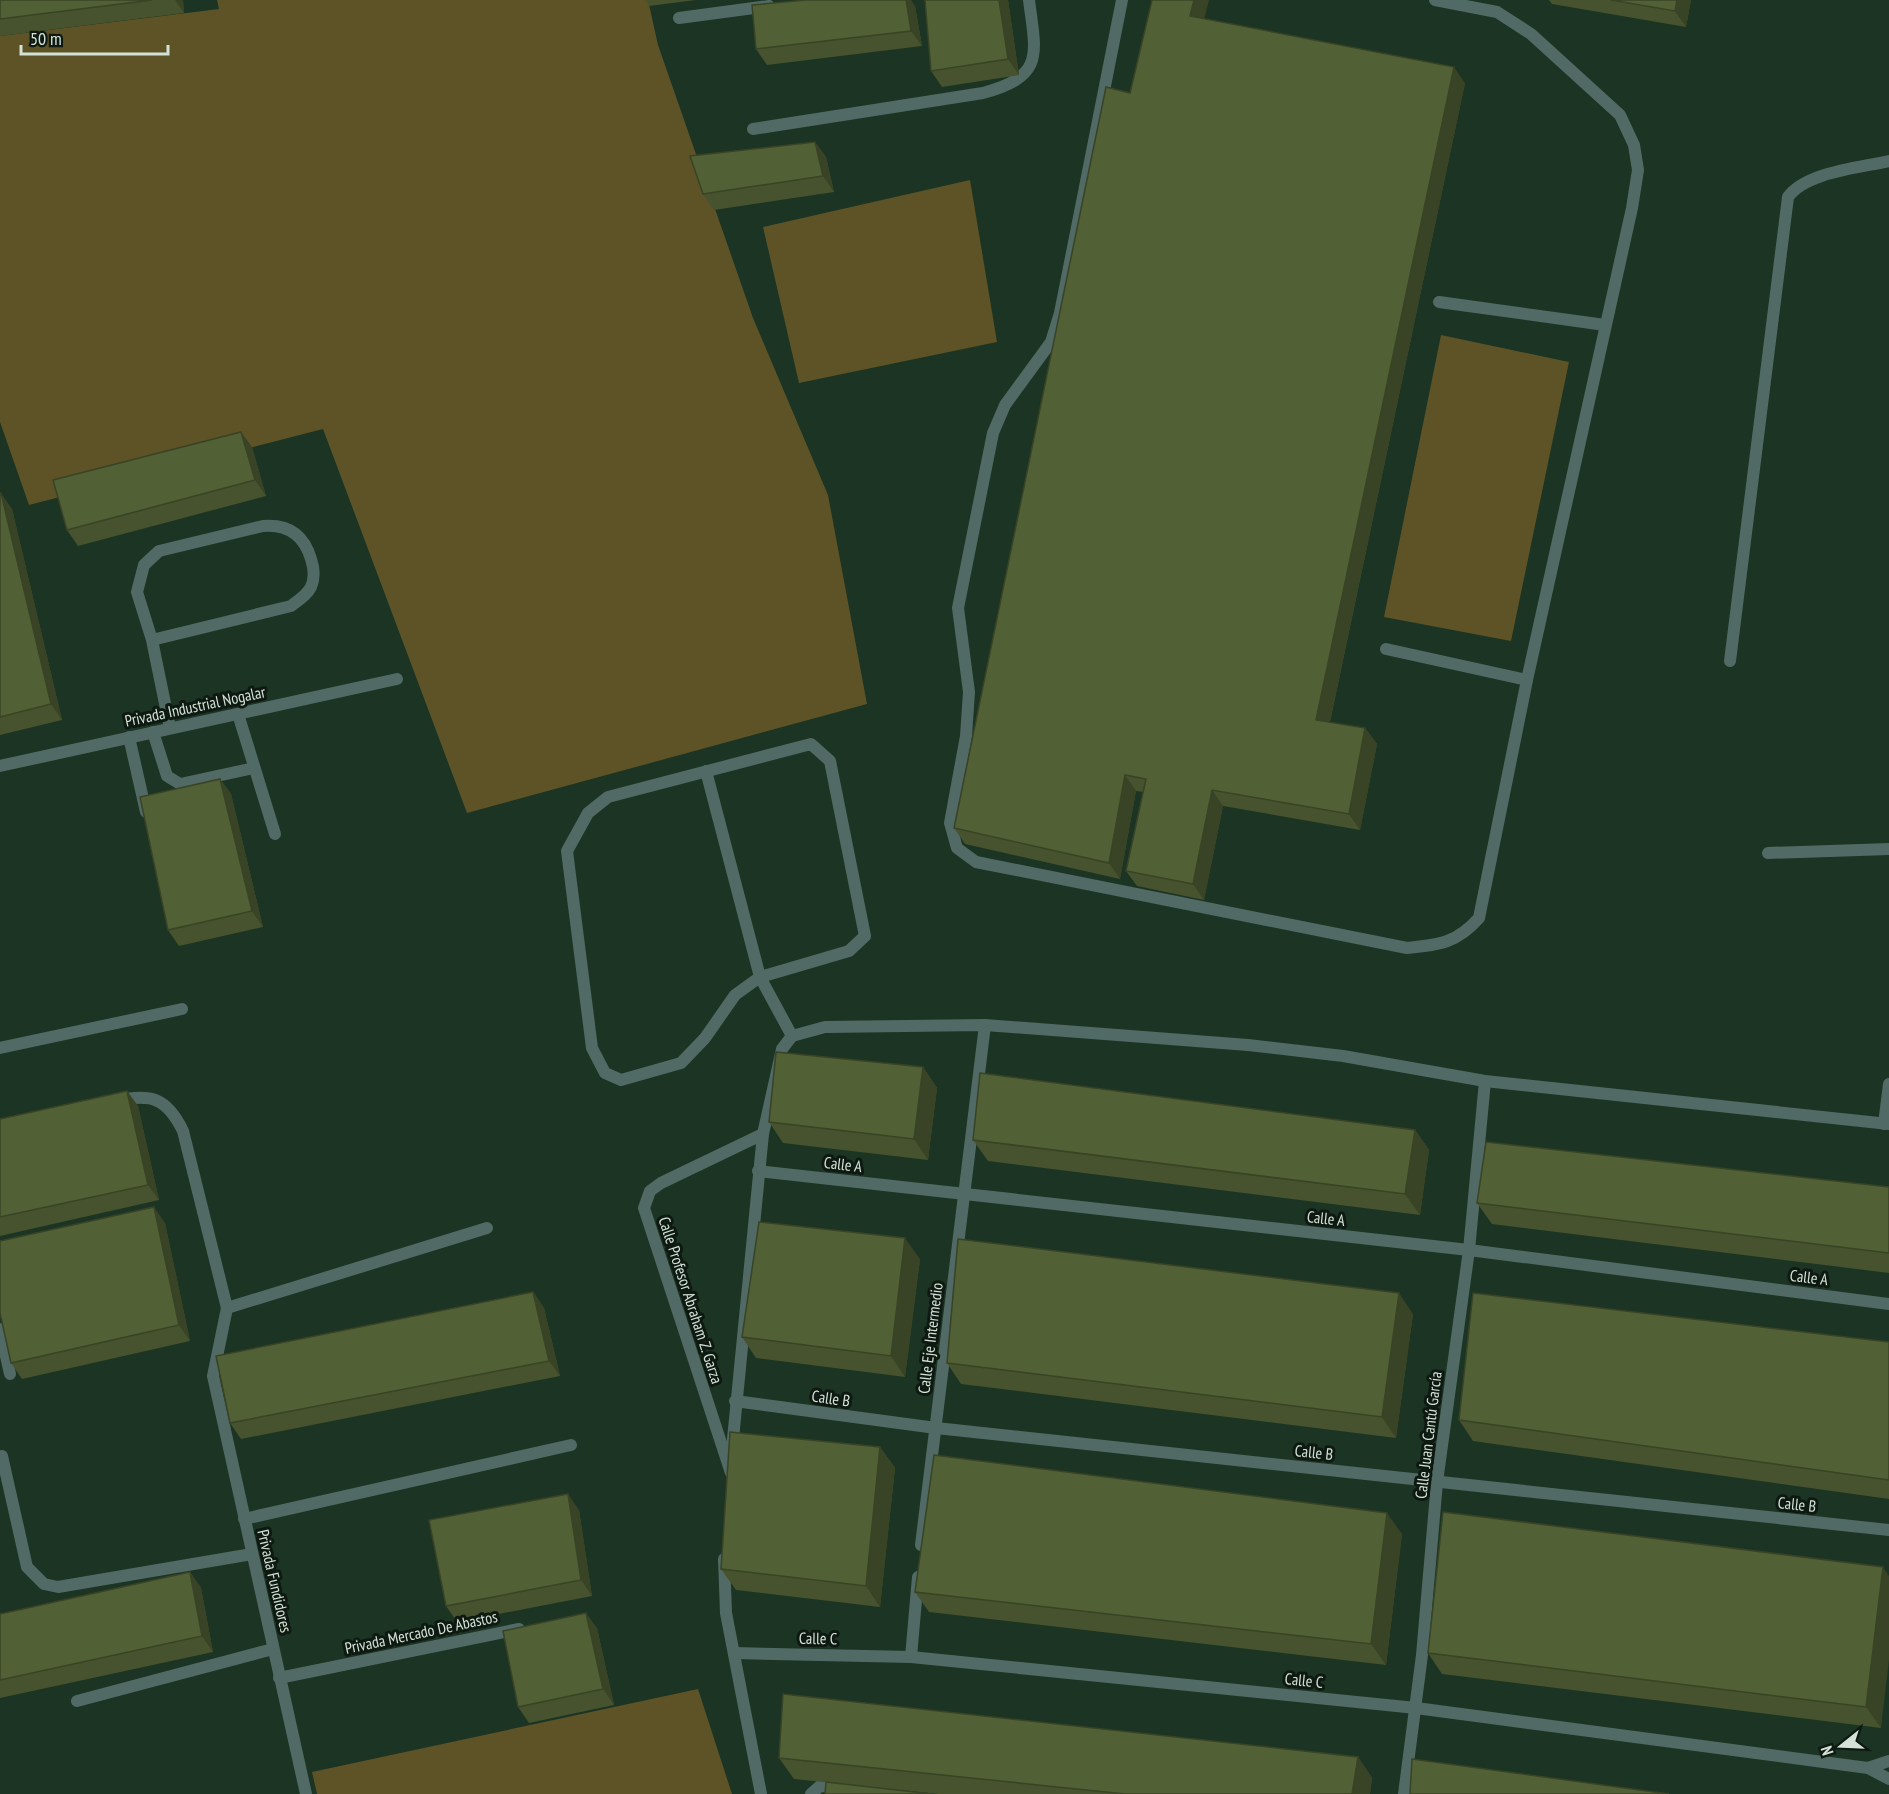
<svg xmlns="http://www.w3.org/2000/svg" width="1889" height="1794" font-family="'PT Sans Narrow',sans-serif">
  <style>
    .green { fill: #5d5326 }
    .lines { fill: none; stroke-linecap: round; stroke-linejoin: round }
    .service { stroke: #516a65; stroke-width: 12 }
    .wall { fill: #46532e }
    .shaded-wall { fill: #394325 }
    .building { fill: #516035; stroke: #394325; stroke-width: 1.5 }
    .labels { text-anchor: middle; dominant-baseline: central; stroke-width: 6; stroke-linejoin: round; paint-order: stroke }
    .street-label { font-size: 16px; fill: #d3e2d6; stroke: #0e1911 }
  </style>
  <rect width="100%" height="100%" fill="#1b3423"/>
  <g class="green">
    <polygon points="217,0 648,0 658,45 753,318 828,495 867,704 467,813 323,429 29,505 0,422 0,36 219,9"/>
    <polygon points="970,180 997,342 799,383 763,227"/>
    <polygon points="1441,335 1569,362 1511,641 1384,617"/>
    <polygon points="698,1689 732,1794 317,1794 312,1772"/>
  </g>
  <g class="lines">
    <g class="service">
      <path d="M 1122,0 L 1060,313 L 1051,342 L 1005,405 L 993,433 L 958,608 L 969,692 L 966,736 L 950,823 L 957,848 L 976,862 L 1407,948 C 1439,945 1457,943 1479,918 L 1527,680 L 1632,208 L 1638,170 L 1634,145 L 1620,115 L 1531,34 L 1497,12 L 1435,0"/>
      <polyline points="679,18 769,6"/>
      <path d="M 753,129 L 983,93 C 1045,76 1036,55 1029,0"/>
      <polyline points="1439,302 1605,325"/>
      <path d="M 152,640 L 291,606 C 299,600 307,595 311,587 C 315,578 314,568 311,559 C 304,535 288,524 263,526 L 159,551 L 144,565 L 137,592 L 152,640 L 170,728"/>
      <polyline points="1386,649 1527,680"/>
      <path d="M 1730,661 L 1788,197 C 1806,172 1859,168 1889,161"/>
      <polyline points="238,714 275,834"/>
      <polyline points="153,732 167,776 180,784 254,768"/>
      <polyline points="129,737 146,812"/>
      <polygon points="811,744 830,761 865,936 849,951 760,977 735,995 705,1038 681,1063 621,1080 605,1073 592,1048 567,851 588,813 608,797"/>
      <polyline points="0,766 397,679"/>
      <polyline points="706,771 760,977 792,1036"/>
      <polyline points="1768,853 1889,849"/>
      <polyline points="792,1036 825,1027 985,1025 1248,1045 1343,1056 1485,1081 1889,1124"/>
      <polyline points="0,1048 182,1009"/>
      <path d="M 116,1101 C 151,1093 167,1098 183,1131 L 227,1308"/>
      <polyline points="1884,1124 1889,1084"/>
      <polyline points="758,1171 1469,1250 1889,1304"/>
      <polyline points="0,1329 10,1374"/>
      <polyline points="735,1401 936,1428 1889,1530"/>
      <polyline points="732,1449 763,1134 782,1049 792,1036"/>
      <polyline points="2,1456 27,1567 44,1584 58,1587 252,1554"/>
      <polyline points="731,1473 644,1208 650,1191 661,1183 763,1134"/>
      <polyline points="244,1519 571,1445"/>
      <polyline points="921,1545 985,1025"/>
      <polyline points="724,1559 726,1613 761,1794"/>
      <polyline points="734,1653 911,1657 1416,1708 1868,1768 1889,1779"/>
      <polyline points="911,1657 918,1577"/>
      <polyline points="279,1678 519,1629"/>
      <polyline points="77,1701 273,1649"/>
      <polyline points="1868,1768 1889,1761"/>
      <polyline points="306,1794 213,1376 227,1308 487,1228"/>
      <polyline points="811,1794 820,1786 842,1787"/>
      <polyline points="1404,1794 1422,1655 1437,1482 1469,1250 1485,1081"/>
    </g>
  </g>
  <g class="wall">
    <polygon points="0,0 183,0 184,13 0,36"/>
    <polygon points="645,0 696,0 649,6"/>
    <polygon points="1008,0 1019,75 942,87 931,71"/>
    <polygon points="1549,0 1691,0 1686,27 1552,4"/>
    <polygon points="915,6 922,46 767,65 756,49"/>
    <polygon points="1204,19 1465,83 1330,722 1365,728 1377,744 1360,830 1223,806 1204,900 1137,886 1126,871 1143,792 1136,791 1120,879 965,844 954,828 1130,93"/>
    <polygon points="815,142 826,157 834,192 714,210 703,194"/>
    <polygon points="252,447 266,496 78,546 67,530"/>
    <polygon points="0,494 12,509 62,720 0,735"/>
    <polygon points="220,779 231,794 263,927 179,946 168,930"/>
    <polygon points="923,1067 937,1088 928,1160 783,1143 769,1122"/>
    <polygon points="127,1091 138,1106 159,1200 0,1236 0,1119"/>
    <polygon points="1415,1130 1429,1150 1420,1215 988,1161 973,1140"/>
    <polygon points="1889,1187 1889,1273 1492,1224 1477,1203"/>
    <polygon points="165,1223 190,1341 22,1379 11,1363"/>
    <polygon points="920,1259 905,1377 756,1358 742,1337"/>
    <polygon points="533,1292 544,1308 560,1376 241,1439 230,1423"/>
    <polygon points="1413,1314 1396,1438 961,1384 947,1363"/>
    <polygon points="1889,1342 1889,1499 1473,1441 1459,1420"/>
    <polygon points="880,1447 895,1468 880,1607 736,1590 721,1569"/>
    <polygon points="579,1510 592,1596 457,1622 446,1606"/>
    <polygon points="1402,1534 1386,1665 929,1612 915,1592"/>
    <polygon points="1883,1567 1881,1728 1442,1674 1428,1653"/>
    <polygon points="190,1572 201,1588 213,1652 0,1698 0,1614"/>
    <polygon points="597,1628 614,1705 529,1723 518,1707"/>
    <polygon points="1358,1757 1372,1778 1370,1794 938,1794 794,1779 779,1758"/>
  </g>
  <g class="shaded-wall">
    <polygon points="175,0 183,0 184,13"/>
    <polygon points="906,0 911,0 915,6 922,46 911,31"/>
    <polygon points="999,0 1008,0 1019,75 1008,59"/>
    <polygon points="1194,0 1209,0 1201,32 1190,16"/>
    <polygon points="1677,0 1691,0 1686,27 1675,11"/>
    <polygon points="1454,67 1465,83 1327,735 1316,720"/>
    <polygon points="815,142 826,157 834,192 823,176"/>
    <polygon points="241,432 252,447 266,496 255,480"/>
    <polygon points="1,493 12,509 62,720 51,704"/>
    <polygon points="1365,728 1377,744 1360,830 1349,814"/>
    <polygon points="1125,775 1136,791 1120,879 1109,863"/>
    <polygon points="220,779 231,794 263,927 252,911"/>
    <polygon points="1212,790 1223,806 1204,900 1193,884"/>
    <polygon points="923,1067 937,1088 928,1160 914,1139"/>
    <polygon points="127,1091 138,1106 159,1200 148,1185"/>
    <polygon points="1415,1130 1429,1150 1420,1215 1405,1194"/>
    <polygon points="154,1207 165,1223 190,1341 179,1325"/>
    <polygon points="905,1238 920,1259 905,1377 891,1356"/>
    <polygon points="533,1292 544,1308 560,1376 549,1361"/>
    <polygon points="1399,1293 1413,1314 1396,1438 1382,1417"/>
    <polygon points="880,1447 895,1468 880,1607 866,1586"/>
    <polygon points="568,1494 579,1510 592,1596 581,1580"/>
    <polygon points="1387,1513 1402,1534 1386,1665 1371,1644"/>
    <polygon points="1883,1567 1889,1576 1889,1660 1881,1728 1866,1707"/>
    <polygon points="190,1572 201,1588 213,1652 202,1636"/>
    <polygon points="586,1613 597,1628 614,1705 603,1689"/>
    <polygon points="1358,1757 1372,1778 1370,1794 1352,1794"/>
  </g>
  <g class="building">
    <polygon points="0,0 152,0 0,19"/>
    <polygon points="806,0 906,0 911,31 756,49 752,5"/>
    <polygon points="925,0 999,0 1008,59 931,71"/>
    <polygon points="1152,0 1194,0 1190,16 1454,67 1316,720 1365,728 1349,814 1212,790 1193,884 1126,871 1146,779 1125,775 1109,863 954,828 1106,87 1130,93"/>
    <polygon points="1611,0 1677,0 1675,11"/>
    <polygon points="815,142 823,176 703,194 690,156"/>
    <polygon points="241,432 255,480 67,530 53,480"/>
    <polygon points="1,493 51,704 0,717 0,494"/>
    <polygon points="220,779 252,911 168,930 140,797"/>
    <polygon points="776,1052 923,1067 914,1139 769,1122"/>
    <polygon points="980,1073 1415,1130 1405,1194 973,1140"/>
    <polygon points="127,1091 148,1185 0,1217 0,1119"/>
    <polygon points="1486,1142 1889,1187 1889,1253 1477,1203"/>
    <polygon points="154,1207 179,1325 11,1363 0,1313 0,1241"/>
    <polygon points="759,1222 905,1238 891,1356 742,1337"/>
    <polygon points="958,1239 1399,1293 1382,1417 947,1363"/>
    <polygon points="533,1292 549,1361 230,1423 216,1356"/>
    <polygon points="1473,1293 1889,1342 1889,1480 1459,1420"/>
    <polygon points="730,1432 880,1447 866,1586 721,1569"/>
    <polygon points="934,1455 1387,1513 1371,1644 915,1592"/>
    <polygon points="568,1494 581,1580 446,1606 429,1520"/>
    <polygon points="1443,1512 1883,1567 1866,1707 1428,1653"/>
    <polygon points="190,1572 202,1636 0,1680 0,1614"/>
    <polygon points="586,1613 603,1689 518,1707 503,1631"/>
    <polygon points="783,1694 1358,1757 1352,1794 1125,1794 779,1758"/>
    <polygon points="1412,1759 1669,1794 1410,1794"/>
    <polygon points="826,1782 932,1794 825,1794"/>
  </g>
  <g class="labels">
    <g class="street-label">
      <text transform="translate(195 706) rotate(-12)">Privada Industrial Nogalar</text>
      <text transform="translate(843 1164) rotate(7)">Calle A</text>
      <text transform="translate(1326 1218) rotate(6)">Calle A</text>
      <text transform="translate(1809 1277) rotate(7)">Calle A</text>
      <text transform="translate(691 1300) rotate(72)">Calle Profesor Abraham Z. Garza</text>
      <text transform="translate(930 1338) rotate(-83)">Calle Eje Intermedio</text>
      <text transform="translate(831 1398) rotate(8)">Calle B</text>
      <text transform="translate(1428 1435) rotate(-83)">Calle Juan Cantú García</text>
      <text transform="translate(1314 1452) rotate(6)">Calle B</text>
      <text transform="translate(1797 1504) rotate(6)">Calle B</text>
      <text transform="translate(275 1581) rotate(77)">Privada Fundidores</text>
      <text transform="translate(421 1632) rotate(-12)">Privada Mercado De Abastos</text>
      <text transform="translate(818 1638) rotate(1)">Calle C</text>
      <text transform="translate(1304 1680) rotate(6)">Calle C</text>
    </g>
  </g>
  <g transform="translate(1841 1746) rotate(252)" stroke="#0e1911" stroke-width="4.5" paint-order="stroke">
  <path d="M0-4.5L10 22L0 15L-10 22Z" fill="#d3e2d6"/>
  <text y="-9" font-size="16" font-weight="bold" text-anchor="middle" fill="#d3e2d6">N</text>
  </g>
  <path d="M21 45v9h147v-9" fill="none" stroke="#d3e2d6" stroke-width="3"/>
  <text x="30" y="45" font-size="18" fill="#d3e2d6" stroke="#0e1911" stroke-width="4.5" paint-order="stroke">50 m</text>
</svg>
